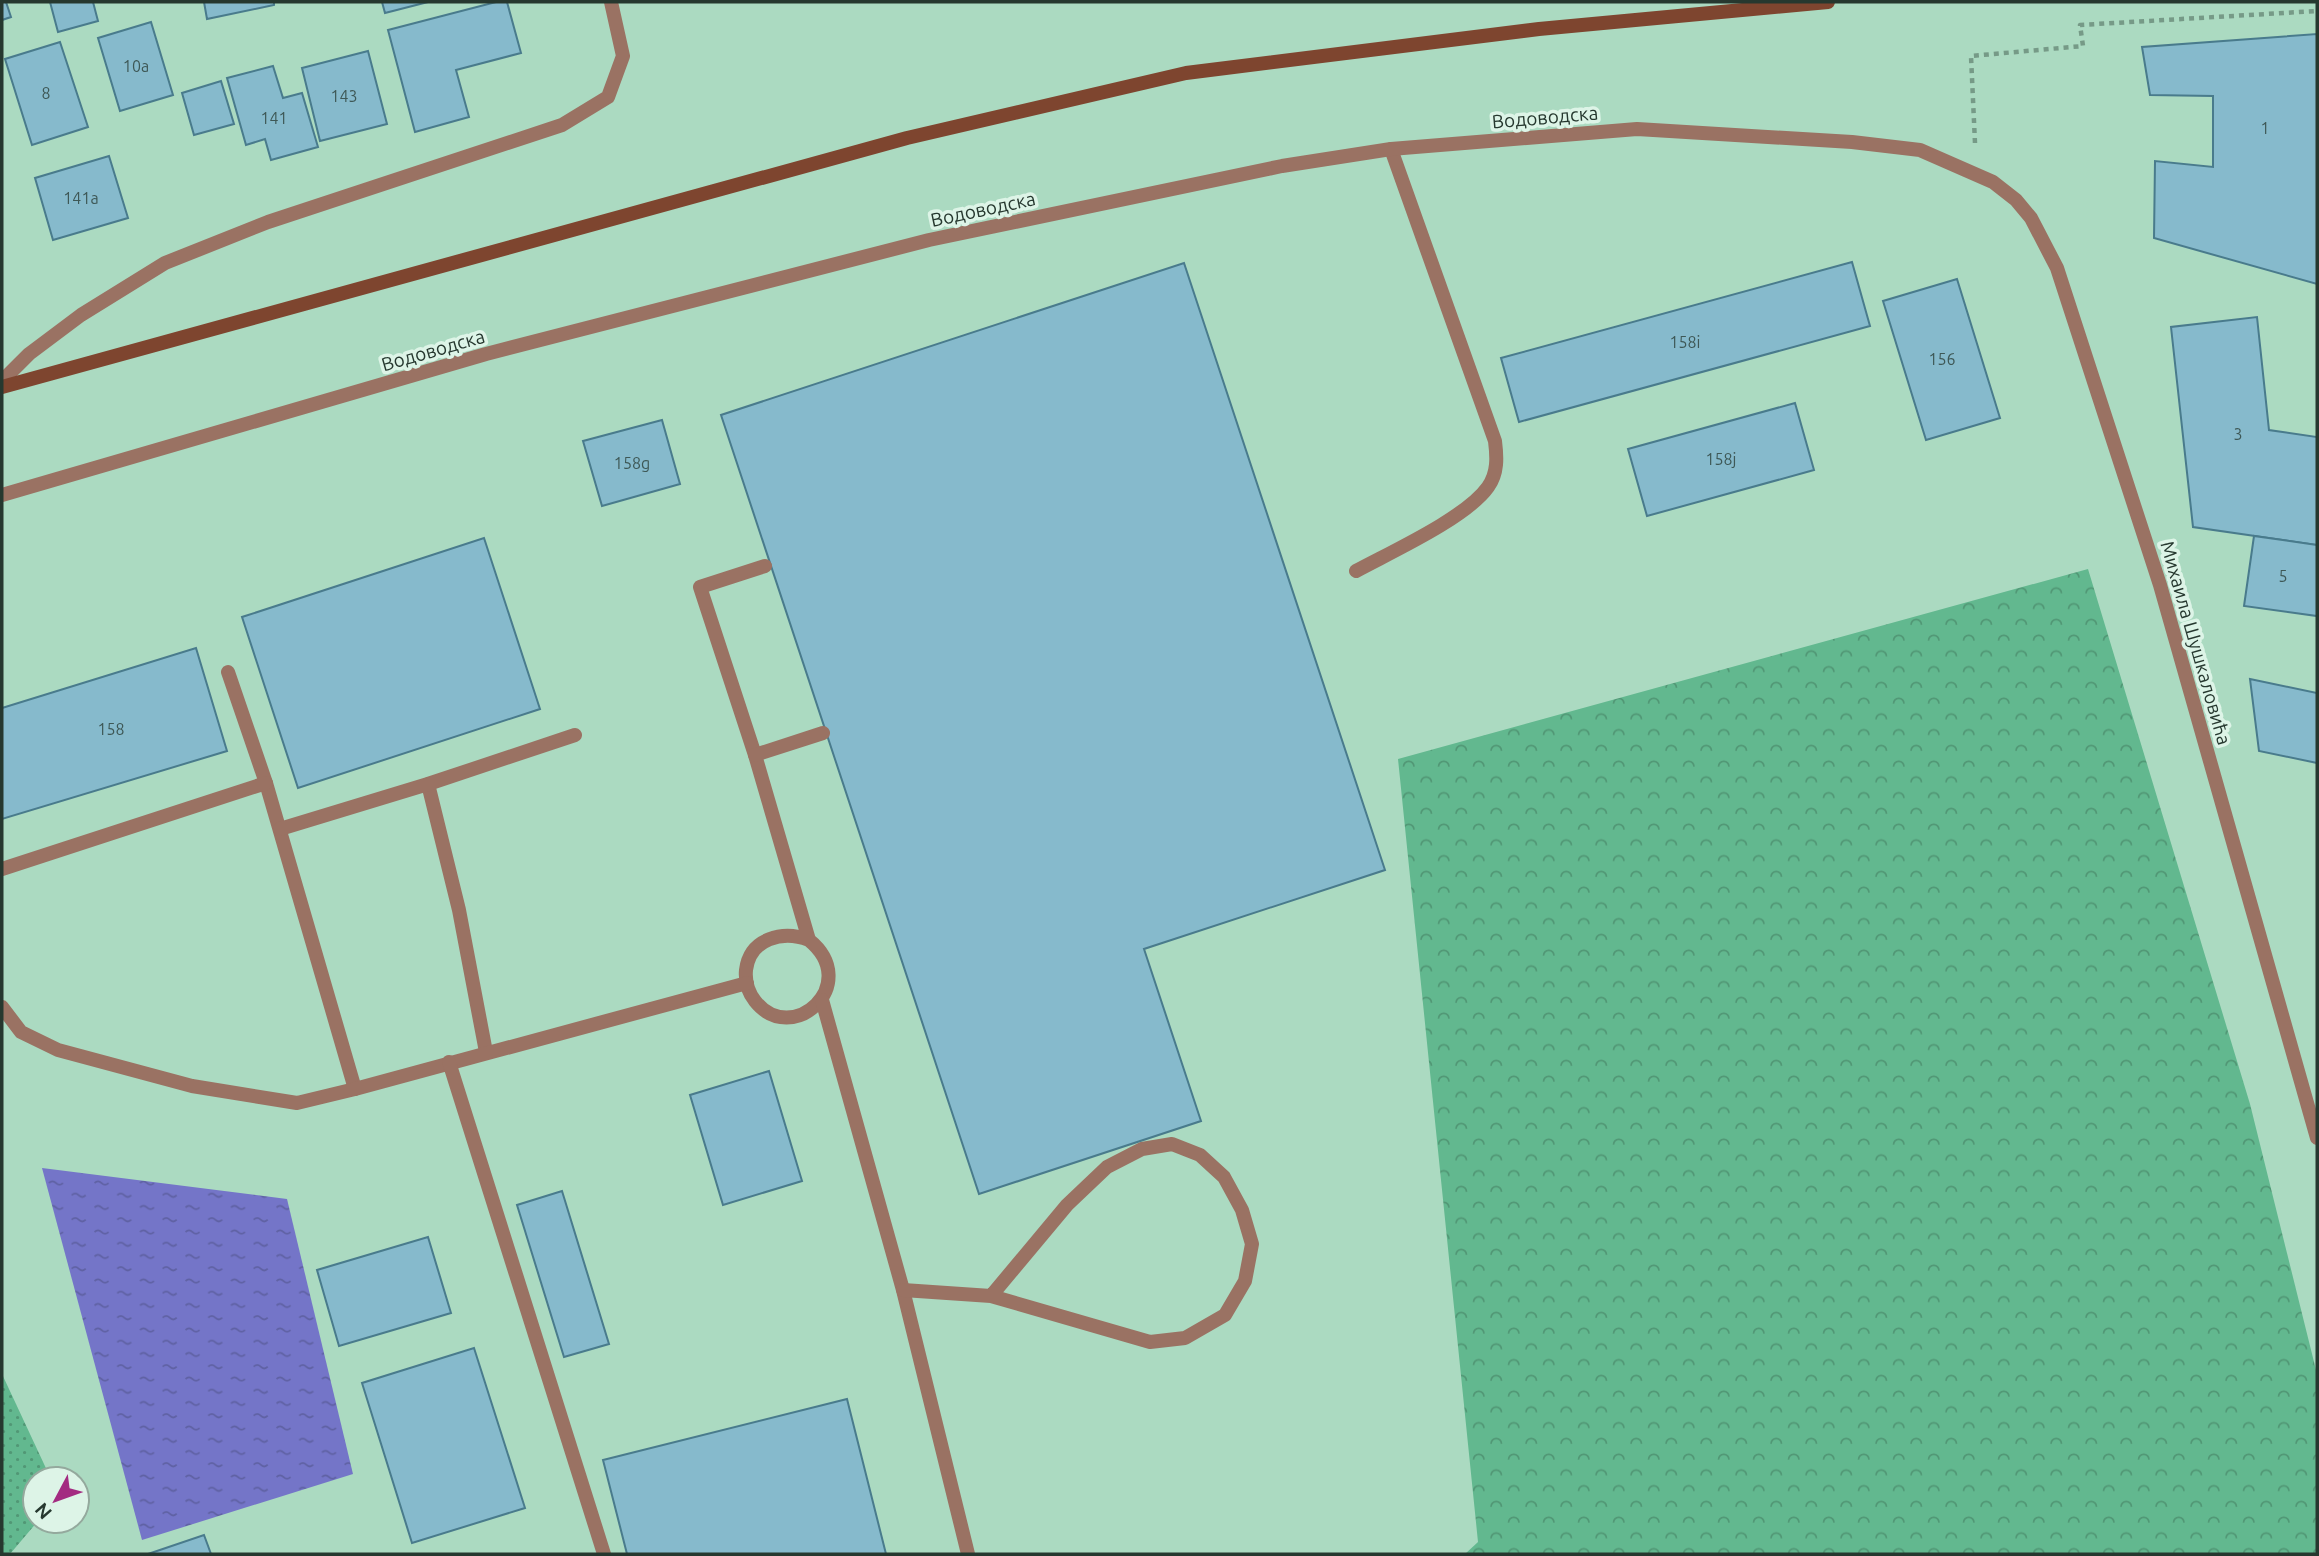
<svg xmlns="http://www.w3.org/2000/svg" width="2319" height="1556" font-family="Ubuntu,sans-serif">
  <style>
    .grass { fill: url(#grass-dots) }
    .forest { fill: url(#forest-crowns) }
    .water { fill: url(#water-ripples) }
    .building { fill: #86bacc; stroke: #497b8c; stroke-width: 2 }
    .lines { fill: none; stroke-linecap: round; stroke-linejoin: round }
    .path { stroke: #769a87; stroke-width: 4.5; stroke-dasharray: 5 5; stroke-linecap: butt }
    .service { stroke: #9a7263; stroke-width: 14 }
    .minor { stroke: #9a7263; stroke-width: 14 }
    .secondary { stroke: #7e452f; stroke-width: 14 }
    .labels { text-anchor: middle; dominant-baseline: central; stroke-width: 7; stroke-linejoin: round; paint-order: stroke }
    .number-label { font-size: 16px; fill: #3e5856 }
    .street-label { font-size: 19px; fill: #26382f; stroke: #ddf4e7 }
  </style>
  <defs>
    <pattern id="grass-dots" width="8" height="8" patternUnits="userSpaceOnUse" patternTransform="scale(1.75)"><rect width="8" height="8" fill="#62b88f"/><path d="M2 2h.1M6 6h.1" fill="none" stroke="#519775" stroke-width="1.8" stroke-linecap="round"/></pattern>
    <pattern id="forest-crowns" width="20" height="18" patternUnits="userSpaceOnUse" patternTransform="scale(1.75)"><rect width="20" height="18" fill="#62b88f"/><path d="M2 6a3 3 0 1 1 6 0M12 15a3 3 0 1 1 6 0" fill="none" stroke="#519775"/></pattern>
    <pattern id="water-ripples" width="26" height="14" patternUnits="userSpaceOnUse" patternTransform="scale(1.75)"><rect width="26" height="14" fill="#7475c8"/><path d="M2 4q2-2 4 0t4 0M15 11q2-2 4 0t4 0" fill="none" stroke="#5f61a3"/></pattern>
  </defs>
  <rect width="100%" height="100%" fill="#abdac1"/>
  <polygon class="grass" points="2,1374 51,1479 35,1479 35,1521 38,1521 10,1554 2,1554"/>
  <polygon class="forest" points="2088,569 2250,1104 2317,1374 2317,1554 1465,1554 1478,1542 1398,759"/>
  <polygon class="water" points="42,1168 287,1199 353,1474 142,1540"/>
  <g class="building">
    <polygon points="2,2 6,2 11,17 2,20"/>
    <polygon points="50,2 93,2 98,21 58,32"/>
    <polygon points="204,2 274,2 274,5 207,19"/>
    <polygon points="382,2 428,2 385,13"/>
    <polygon points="496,2 507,2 521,53 456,70 469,117 415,132 388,30"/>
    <polygon points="151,22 173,95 120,111 98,38"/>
    <polygon points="2317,34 2317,284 2154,238 2155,161 2213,167 2213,96 2150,95 2142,47"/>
    <polygon points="60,42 88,127 32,145 5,59"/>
    <polygon points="368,51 387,124 320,141 302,68"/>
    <polygon points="273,66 283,98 302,93 318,147 271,160 265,139 246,145 227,78"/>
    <polygon points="221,81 234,124 194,135 182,93"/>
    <polygon points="109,156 128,218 53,240 35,178"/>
    <polygon points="1852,262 1870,326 1519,422 1501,358"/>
    <polygon points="1184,263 1385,870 1144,949 1201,1121 979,1194 721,415"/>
    <polygon points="1957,279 2000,418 1926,440 1883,301"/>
    <polygon points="2257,317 2269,430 2317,437 2317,545 2193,527 2171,327"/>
    <polygon points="1795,403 1814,470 1647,516 1628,449"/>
    <polygon points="662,420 680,484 602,506 583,441"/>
    <polygon points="2254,536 2317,545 2317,616 2244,606"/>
    <polygon points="484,538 540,709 298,788 242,617"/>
    <polygon points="196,648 227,751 2,819 2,708"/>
    <polygon points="2250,679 2317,693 2317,763 2259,751"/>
    <polygon points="769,1071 802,1181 723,1205 690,1095"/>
    <polygon points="562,1191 609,1344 564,1357 517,1205"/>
    <polygon points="428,1237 451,1313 339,1346 317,1270"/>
    <polygon points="474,1348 525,1508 412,1543 362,1383"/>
    <polygon points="847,1399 886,1554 627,1554 603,1460"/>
    <polygon points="204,1535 211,1554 148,1554"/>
  </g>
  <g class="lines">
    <polyline class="path" points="1975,143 1971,56 2083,46 2080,25 2317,11"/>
    <g class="service">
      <polyline points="2,381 29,354 81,315 165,263 268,222 562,125 608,97 623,56 611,2"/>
      <path d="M 765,566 L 700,587 L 755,755 L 809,940 C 863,984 792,1048 755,1001 C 748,992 745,981 746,970 C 750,938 783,930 809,940"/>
      <path d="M 1356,571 C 1391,552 1466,518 1488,487 C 1498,473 1497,457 1495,441 L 1391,149"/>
      <polyline points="228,672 266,783 355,1089"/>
      <polyline points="755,755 823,733"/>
      <polyline points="428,784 459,910 486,1052"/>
      <polyline points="280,829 428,784 575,735"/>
      <polyline points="2,869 266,783"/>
      <polyline points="822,1000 903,1290 968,1554"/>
      <polyline points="2,1007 21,1032 58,1050 192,1086 297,1103 355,1089 747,983"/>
      <polyline points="449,1062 604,1554"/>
      <polyline points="903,1290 991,1296 1067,1205 1107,1167 1142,1149 1172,1144 1200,1155 1224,1177 1242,1210 1252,1244 1245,1281 1225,1315 1185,1338 1150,1342 991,1296"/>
    </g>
    <polyline class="minor" points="2,495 486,354 929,240 1282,166 1391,149 1637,129 1852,142 1920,150 1993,182 2016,200 2031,218 2057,268 2160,585 2317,1138"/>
    <polyline class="secondary" points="2,387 907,138 1186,73 1539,29 1828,2"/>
  </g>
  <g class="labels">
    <g class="number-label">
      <text x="136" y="66">10a</text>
      <text x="46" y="93">8</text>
      <text x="344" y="96">143</text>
      <text x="274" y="118">141</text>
      <text x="2265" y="128">1</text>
      <text x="81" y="198">141a</text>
      <text x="1685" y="342">158i</text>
      <text x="1942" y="359">156</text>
      <text x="2238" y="434">3</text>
      <text x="1721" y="459">158j</text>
      <text x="632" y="463">158g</text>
      <text x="2283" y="576">5</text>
      <text x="111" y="729">158</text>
    </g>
    <g class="street-label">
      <text transform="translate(1545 117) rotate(-5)">Водоводска</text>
      <text transform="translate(983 209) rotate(-12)">Водоводска</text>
      <text transform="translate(433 350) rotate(-16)">Водоводска</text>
      <text transform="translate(2196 643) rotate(74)">Михаила Шушкаловића</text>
    </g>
  </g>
  <rect width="2319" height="1556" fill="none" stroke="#26382f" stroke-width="7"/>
  <g transform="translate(56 1500) rotate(229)"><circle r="33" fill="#ddf4e7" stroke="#94a99d" stroke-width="2"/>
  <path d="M0-5L12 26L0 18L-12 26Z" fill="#a32b81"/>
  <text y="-10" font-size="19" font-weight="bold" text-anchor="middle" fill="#26382f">N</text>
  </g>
</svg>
